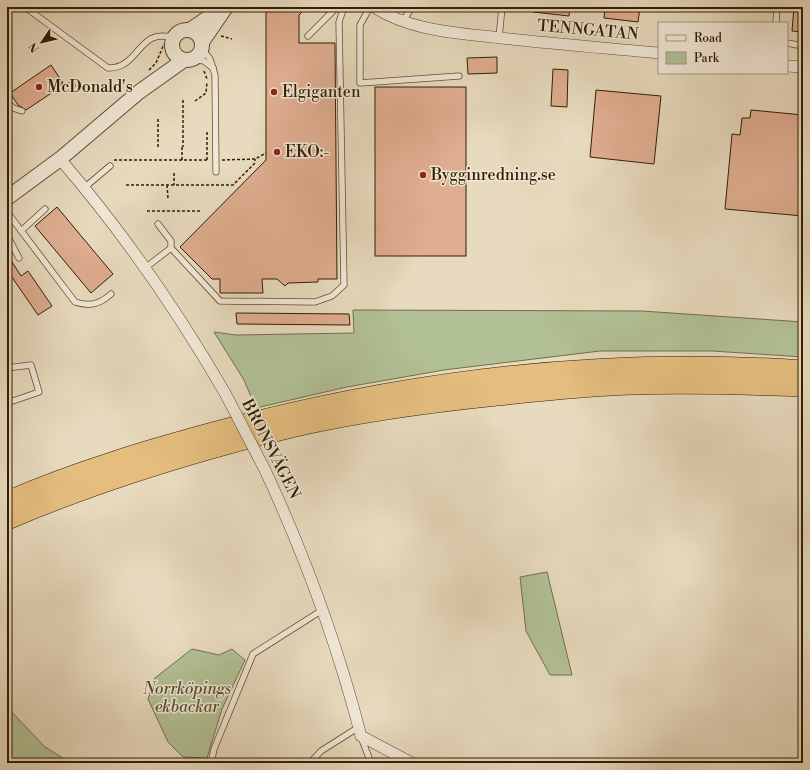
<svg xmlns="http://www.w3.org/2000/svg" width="810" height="770" font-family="'Libre Bodoni',serif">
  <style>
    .green { fill: #b2c195; stroke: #726f4c }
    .building { fill: #dfad90; stroke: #321d03 }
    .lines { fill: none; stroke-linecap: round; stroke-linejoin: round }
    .service-casing { stroke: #604c32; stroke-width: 7 }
    .minor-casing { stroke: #604c32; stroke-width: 12 }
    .tertiary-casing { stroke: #604c32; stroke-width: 16 }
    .motorway-casing { stroke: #321d03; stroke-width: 22 }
    .path { stroke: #321d03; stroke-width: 1.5; stroke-dasharray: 3 2; stroke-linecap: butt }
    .service { stroke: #f0e7d5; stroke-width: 5.5 }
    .minor { stroke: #f0e7d5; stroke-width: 11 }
    .tertiary { stroke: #f0e7d5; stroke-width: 14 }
    .motorway { stroke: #e4bd7f; stroke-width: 21 }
    .minor-bridge-casing { stroke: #604c32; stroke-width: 12; stroke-linecap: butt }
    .minor-bridge { stroke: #f0e7d5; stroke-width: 11 }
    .poi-dot { fill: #8f2418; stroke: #f0e7d5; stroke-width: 1.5 }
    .labels { text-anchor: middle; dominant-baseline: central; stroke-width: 3; stroke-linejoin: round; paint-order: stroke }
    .street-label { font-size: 16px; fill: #321d03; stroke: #f0e7d5 }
    .poi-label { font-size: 16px; fill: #321d03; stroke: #f0e7d5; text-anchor: start }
    .park-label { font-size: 16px; font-style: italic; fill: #584e2f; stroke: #f0e7d5 }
  </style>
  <rect width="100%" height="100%" fill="#e8dabe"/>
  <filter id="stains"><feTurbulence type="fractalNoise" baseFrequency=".005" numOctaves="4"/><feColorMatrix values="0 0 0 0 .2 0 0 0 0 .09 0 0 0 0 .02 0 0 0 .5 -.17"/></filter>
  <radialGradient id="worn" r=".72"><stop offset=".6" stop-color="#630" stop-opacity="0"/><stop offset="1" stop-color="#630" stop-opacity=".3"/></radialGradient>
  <g class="green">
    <polygon points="353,310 642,311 803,322 803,357 712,351 600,351 444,370 347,387 256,408 244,380 214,332 236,335 354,333"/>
    <polygon points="547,572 572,675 550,675 526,631 520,577"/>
    <polygon points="192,649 219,655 232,649 245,660 222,709 207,758 183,757 168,742 148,699 155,678"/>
    <polygon points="7,707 45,747 66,760 63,763 7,763"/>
  </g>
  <g class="building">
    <polygon points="272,7 307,7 299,15 299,43 335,43 337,279 318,279 318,282 288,283 285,286 277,279 262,279 263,293 220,293 220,279 212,279 180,247 266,160 266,13"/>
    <polygon points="533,7 570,7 569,16 533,12"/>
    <polygon points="605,7 640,7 638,22 604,18"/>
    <polygon points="794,7 803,7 803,32 792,31"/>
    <polygon points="497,57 497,73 468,74 467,58"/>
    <polygon points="51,65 63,83 54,87 53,92 26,110 18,105 10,93"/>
    <polygon points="553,69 568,70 567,107 551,106"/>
    <rect x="375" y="87" width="91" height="169"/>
    <polygon points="596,90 661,96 654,164 590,157"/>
    <polygon points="751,110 803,115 803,216 725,209 732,134 740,135 742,118 750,118"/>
    <polygon points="57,207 113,274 91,293 35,226"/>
    <polygon points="7,254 21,276 28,271 52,306 38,315 7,270"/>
    <polygon points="236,313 349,314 350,325 237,324"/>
  </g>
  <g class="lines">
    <g class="service-casing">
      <g id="service">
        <path d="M 25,7 L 108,68 C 140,69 138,26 174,38"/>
        <polyline points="370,7 360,25 360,83 459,76"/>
        <polyline points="403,21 412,7"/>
        <polyline points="776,23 777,7"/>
        <polyline points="308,36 337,7"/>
        <polyline points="499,38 502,7"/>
        <polyline points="787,43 803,46"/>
        <polyline points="202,49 210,59 215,75 216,172"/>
        <polyline points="193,59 204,61 213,68"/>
        <polyline points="57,90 72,85"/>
        <polyline points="7,102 13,108 22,111"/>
        <polyline points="84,188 110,166"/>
        <path d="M 7,212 L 75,302 C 90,307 100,304 111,294"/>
        <polyline points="21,231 45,209"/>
        <polyline points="7,235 19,258"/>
        <polyline points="171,248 220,301 315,302 332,296 344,285 339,22 344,7"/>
        <polyline points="145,268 171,248 171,241 158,224"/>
        <polyline points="7,368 31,365 39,392 7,403"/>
        <polyline points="361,737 371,763"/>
        <polyline points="211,763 214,749 253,654 324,609"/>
        <polyline points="310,763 321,751 359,727"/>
      </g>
    </g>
    <g class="minor-casing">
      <g id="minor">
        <path d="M 374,7 C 410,31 459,33 501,38 C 553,44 606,48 659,53"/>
        <polyline points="787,66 803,67"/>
        <path d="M 60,159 C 122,231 177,310 225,393"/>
        <path d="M 265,470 C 306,558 337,643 361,736 L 412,763"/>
      </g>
    </g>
    <g class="tertiary-casing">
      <g id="tertiary">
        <circle cx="187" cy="45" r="15"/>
        <polyline points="190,30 219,10"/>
        <polyline points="202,42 226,7"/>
        <polyline points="7,198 60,159 139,92 184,60"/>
      </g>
    </g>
    <g class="motorway-casing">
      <g id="motorway">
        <path d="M 7,502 C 78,471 153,449 228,429 C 415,380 609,357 803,371"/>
        <path d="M 7,519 C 99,480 197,450 295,426 C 361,411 429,402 497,395 C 543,390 589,385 635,384 C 691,382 747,384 803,386"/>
      </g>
    </g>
    <g class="path">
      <polyline points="172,30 179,26"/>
      <polyline points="221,36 232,39"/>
      <polyline points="149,70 156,63 164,44"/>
      <polyline points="204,71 207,79"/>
      <polyline points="183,100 183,147"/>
      <polyline points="195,101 206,93 207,82"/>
      <polyline points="158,119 158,147"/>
      <polyline points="182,147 182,160"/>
      <polyline points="114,160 208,160"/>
      <polyline points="207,160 207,130"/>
      <polyline points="222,160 255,159 266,153"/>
      <polyline points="174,173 174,185"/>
      <polyline points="126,185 233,185 255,163 255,159"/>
      <polyline points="167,185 168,198"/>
      <polyline points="147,211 202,211"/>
    </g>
    <use href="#service" class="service"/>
    <use href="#minor" class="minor"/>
    <use href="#tertiary" class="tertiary"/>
    <use href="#motorway" class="motorway"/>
    <g class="minor-bridge-casing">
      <polyline id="minor-bridge" points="225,393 265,470"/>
    </g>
    <use href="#minor-bridge" class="minor-bridge"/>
  </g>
  <g class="poi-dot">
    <circle cx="39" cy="87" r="4"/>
    <circle cx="274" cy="92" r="4"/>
    <circle cx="277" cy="152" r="4"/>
    <circle cx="423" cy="175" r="4"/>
  </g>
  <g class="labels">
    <g class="street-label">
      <text transform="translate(588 30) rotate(5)">TENNGATAN</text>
      <text transform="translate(271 449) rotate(63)">BRONSVÄGEN</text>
    </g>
    <g class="poi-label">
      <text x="47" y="87">McDonald's</text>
      <text x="282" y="92">Elgiganten</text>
      <text x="285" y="152">EKO:-</text>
      <text x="431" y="175">Bygginredning.se</text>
    </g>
    <g class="park-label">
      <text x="187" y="689">Norrköpings<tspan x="187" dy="18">ekbackar</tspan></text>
    </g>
  </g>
  <rect width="810" height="770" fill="none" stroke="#e8dabe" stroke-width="24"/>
  <rect x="8" y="8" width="794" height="754" fill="none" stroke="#321d03" stroke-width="2"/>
  <rect x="12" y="12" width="786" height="746" fill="none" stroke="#321d03"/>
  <rect x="658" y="22" width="130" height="52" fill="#f0e7d5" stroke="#a49681"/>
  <rect x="666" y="35" width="20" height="6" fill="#f0e7d5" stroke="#a49681"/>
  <text x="694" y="42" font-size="12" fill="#321d03">Road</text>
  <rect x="666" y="52" width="20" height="12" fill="#b2c195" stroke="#a49681"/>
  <text x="694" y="62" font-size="12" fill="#321d03">Park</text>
  <g transform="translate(42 42) rotate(235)" stroke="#f0e7d5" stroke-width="3" paint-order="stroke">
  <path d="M0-3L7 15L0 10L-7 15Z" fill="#321d03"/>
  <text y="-6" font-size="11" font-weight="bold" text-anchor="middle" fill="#321d03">N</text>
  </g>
  <rect width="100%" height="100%" filter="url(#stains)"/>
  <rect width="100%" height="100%" fill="url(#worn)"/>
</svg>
